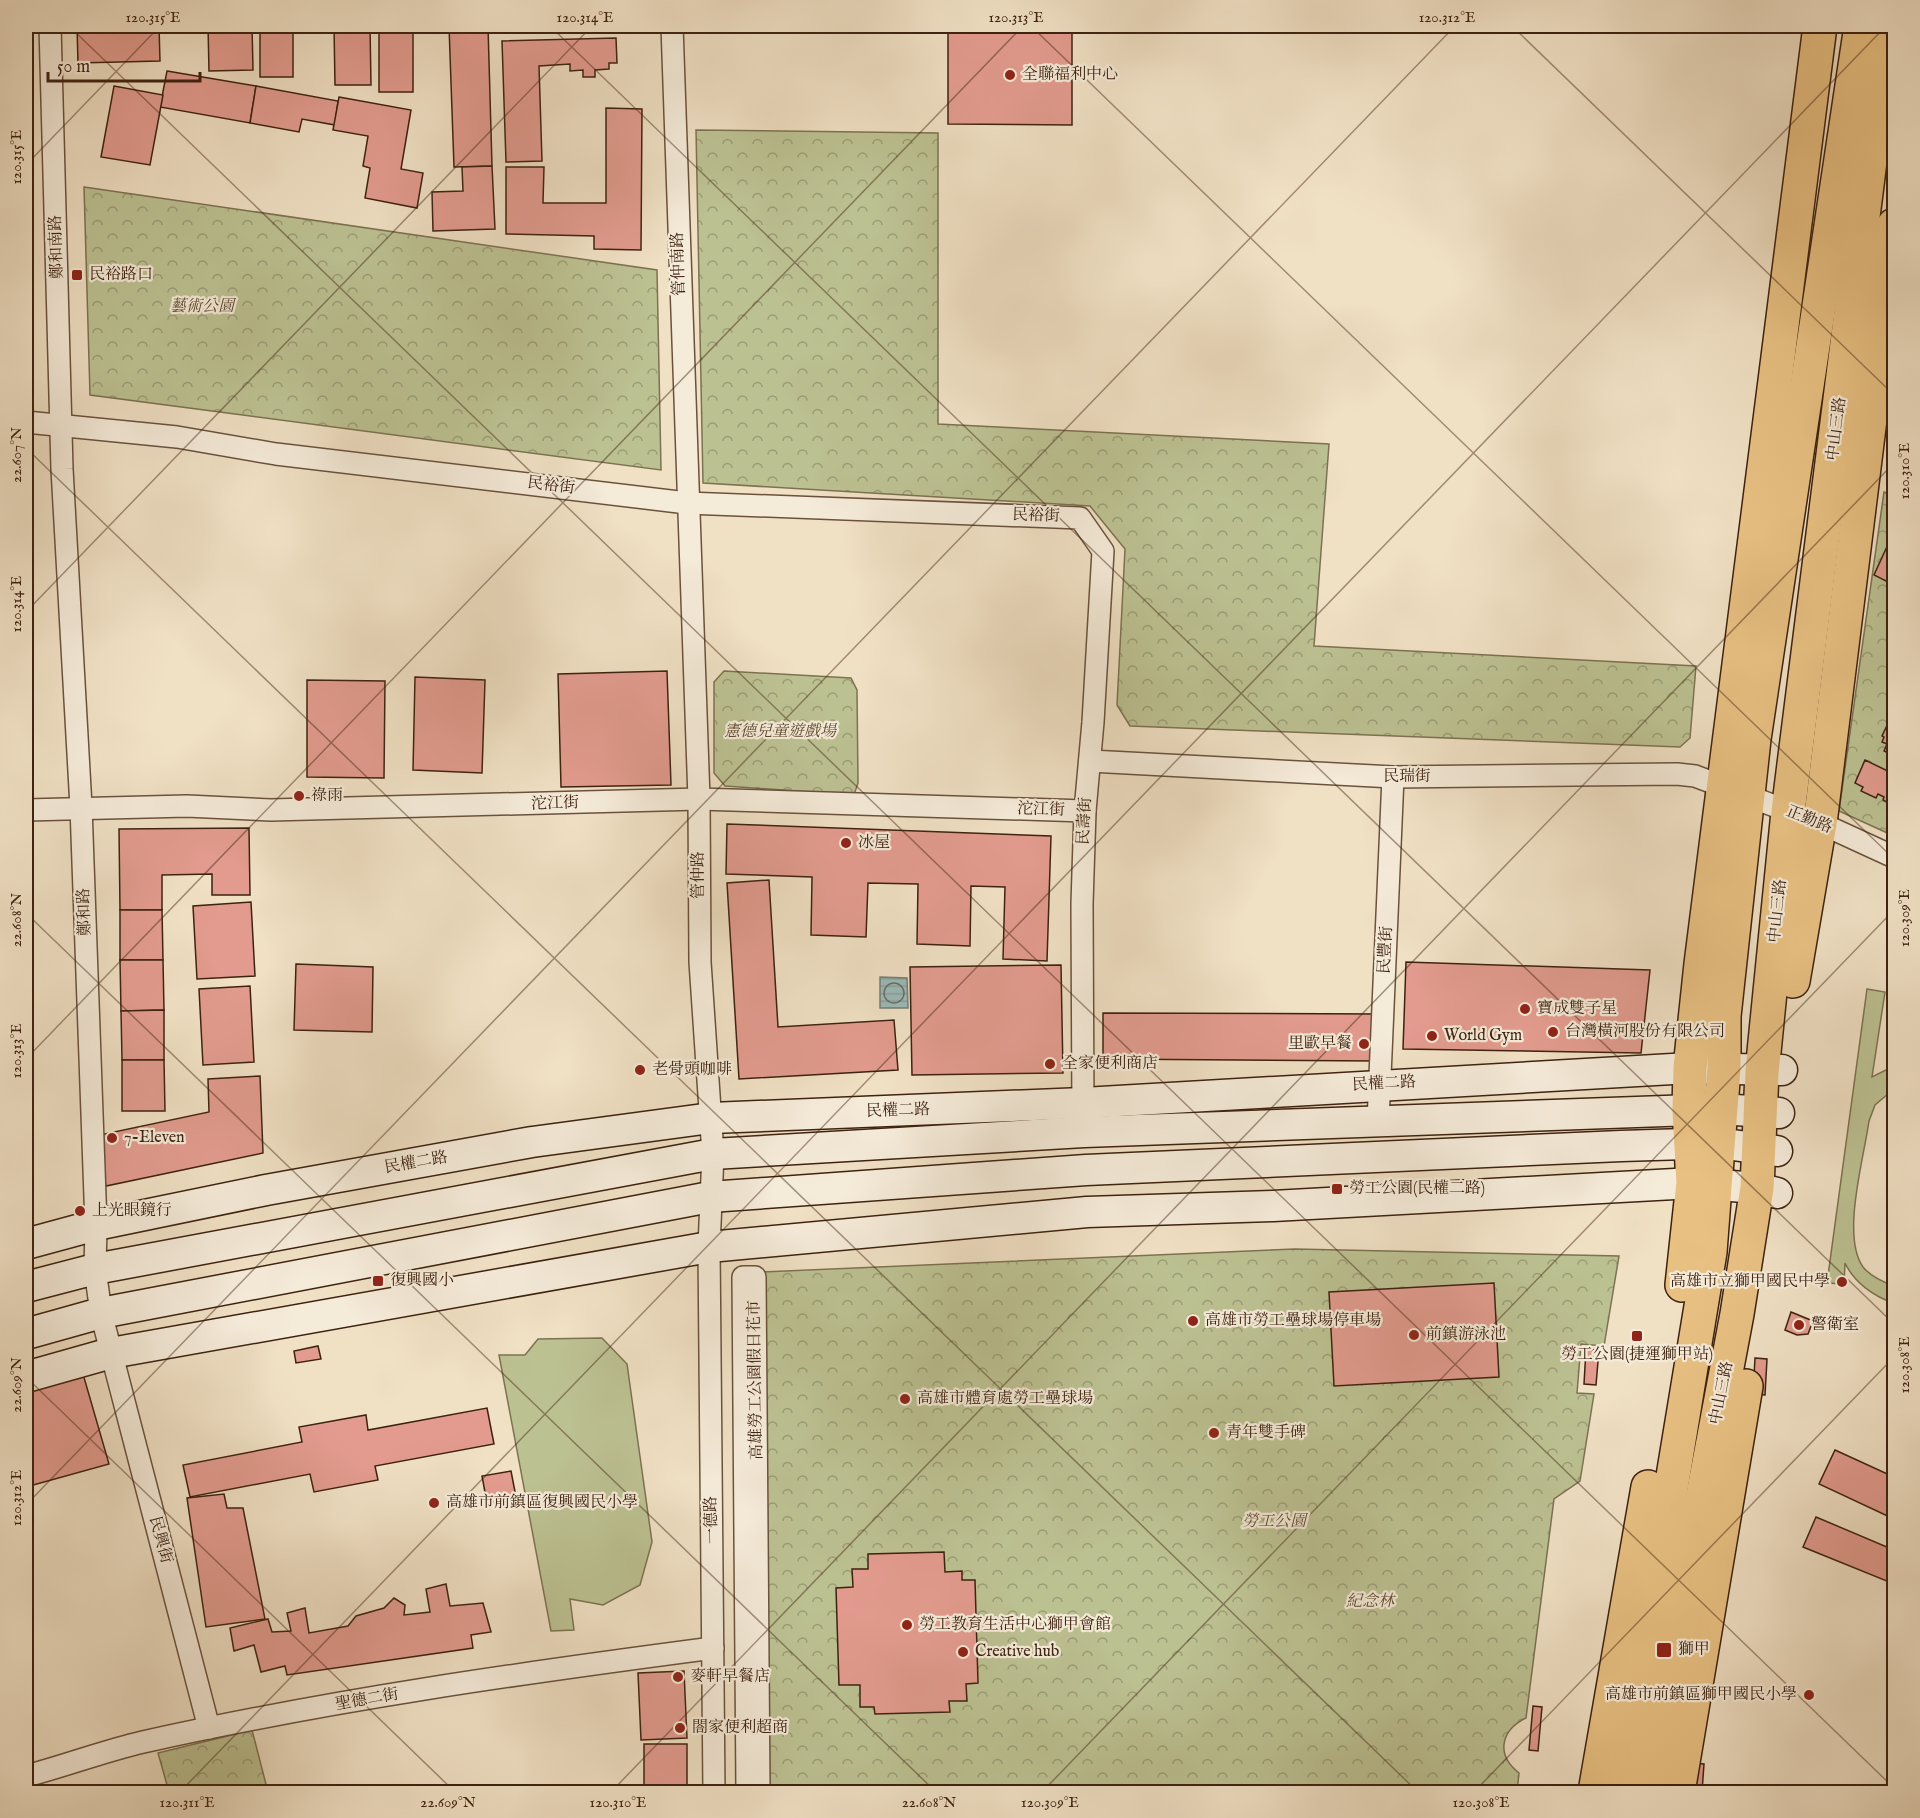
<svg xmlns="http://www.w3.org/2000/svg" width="1920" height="1818" font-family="'IM FELL English','Noto Serif TC',serif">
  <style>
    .green { fill: #bcc192; stroke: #7d7251; stroke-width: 1.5 }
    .park { fill: url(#park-crowns); stroke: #7d7251; stroke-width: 1.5 }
    .water { fill: url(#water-rules); stroke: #767e76; stroke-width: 1.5 }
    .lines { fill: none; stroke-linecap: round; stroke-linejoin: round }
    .shore { stroke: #6d6e65; stroke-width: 1.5 }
    .building { fill: #e29b8e; stroke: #3e2210; stroke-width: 1.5 }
    .street-casing { stroke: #6a523d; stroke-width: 24 }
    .secondary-casing { stroke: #3e2210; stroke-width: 33 }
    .primary-casing { stroke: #3e2210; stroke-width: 36 }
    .street { stroke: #f5ebd9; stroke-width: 21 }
    .secondary { stroke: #f5ebd9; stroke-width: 30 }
    .primary { stroke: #e8c082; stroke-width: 33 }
    .ticks { fill: none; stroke: #3e2210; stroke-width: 1.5; stroke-opacity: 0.45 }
    .poi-dot { fill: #8f2418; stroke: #f5ebd9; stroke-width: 2 }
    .labels { text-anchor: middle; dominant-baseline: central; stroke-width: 4.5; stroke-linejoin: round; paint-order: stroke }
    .poi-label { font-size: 16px; fill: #3e2210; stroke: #f5ebd9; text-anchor: start }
    .street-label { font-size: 16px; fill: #3e2210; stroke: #f5ebd9 }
    .park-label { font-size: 16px; font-style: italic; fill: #5e4a30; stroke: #f5ebd9 }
    .neatline { fill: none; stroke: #3e2210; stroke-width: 2 }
    .ticks-label { font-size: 15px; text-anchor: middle; fill: #3e2210 }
  </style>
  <defs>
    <pattern id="park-crowns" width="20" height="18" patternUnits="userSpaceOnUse" patternTransform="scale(1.5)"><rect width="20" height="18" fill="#bcc192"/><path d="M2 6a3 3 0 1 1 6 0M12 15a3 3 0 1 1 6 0" fill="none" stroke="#9a9c76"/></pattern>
    <pattern id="water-rules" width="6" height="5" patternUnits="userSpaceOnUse" patternTransform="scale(1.5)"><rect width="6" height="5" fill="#9cbbba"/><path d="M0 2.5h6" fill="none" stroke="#87a09f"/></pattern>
  </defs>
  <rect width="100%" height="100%" fill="#f0e0c4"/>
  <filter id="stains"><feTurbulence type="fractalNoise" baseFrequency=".00333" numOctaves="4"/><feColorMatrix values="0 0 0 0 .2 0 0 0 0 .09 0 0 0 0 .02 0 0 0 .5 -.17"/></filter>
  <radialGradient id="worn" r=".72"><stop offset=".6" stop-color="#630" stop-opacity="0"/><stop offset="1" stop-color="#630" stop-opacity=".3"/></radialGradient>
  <g class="green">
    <path d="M 1867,989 L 1885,992 L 1872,1077 L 1894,1066 L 1894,1089 L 1875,1105 L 1869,1121 C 1864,1158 1841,1236 1863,1267 C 1871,1277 1883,1282 1894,1286 L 1894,1303 C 1874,1297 1854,1282 1845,1263 L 1844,1284 L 1827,1283 Z"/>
    <polygon points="602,1338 627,1364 652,1542 640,1585 603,1605 570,1599 574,1630 551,1631 499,1355 525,1355 538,1339"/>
  </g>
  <g class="park">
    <polygon points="696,130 938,133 938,424 1329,444 1314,646 1696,666 1690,738 1680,747 1130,726 1117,705 1125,549 1090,506 703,483"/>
    <polygon points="84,187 657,270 661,470 90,395"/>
    <polygon points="26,329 32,390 26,389"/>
    <polygon points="1884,492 1894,497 1894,836 1839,811"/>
    <polygon points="724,671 851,678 857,690 858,783 854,795 725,786 714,773 714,682"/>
    <path d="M 1295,1249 L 1619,1256 L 1604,1346 L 1581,1344 L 1577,1393 L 1594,1394 L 1580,1481 L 1554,1499 L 1526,1718 C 1500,1731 1496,1755 1519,1773 L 1517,1792 L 759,1792 L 761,1272 Z"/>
    <polygon points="252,1730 268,1792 169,1792 158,1753"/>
  </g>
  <polygon class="water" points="880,977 907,978 908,1008 880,1008"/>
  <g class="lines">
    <circle class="shore" cx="894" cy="993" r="10"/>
  </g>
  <g class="building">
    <polygon points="77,26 159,26 160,61 78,63"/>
    <polygon points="208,26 252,26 253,70 209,71"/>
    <rect x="260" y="26" width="33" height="51"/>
    <polygon points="334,26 370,26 371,85 335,85"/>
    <rect x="379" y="26" width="34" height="66"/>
    <polygon points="449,26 488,26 492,166 454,167"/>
    <polygon points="493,26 528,26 528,27 493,28"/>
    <polygon points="948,26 1072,26 1072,125 948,124"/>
    <polygon points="616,38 617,63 609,63 609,69 595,70 595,77 583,77 583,70 570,71 570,64 539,66 542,161 506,162 502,41"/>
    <polygon points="167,71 256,86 250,123 160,107"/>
    <polygon points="114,86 163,95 150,165 101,157"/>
    <polygon points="256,86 338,101 335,125 302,119 299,132 250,123"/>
    <polygon points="339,97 411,110 401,169 423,173 417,208 365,198 370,168 363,166 368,136 333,130"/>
    <polygon points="606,108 642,109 641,250 594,249 594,236 506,234 506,167 544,167 543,203 606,203"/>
    <polygon points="492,166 495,229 433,231 432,192 463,191 462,167"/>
    <polygon points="26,194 30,304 26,304"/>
    <polygon points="1890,540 1894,542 1894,585 1874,575"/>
    <polygon points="667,671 671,785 561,787 558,674"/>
    <polygon points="415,677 485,680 482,773 413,770"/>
    <polygon points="307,680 385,681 384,778 307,777"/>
    <polygon points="1893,713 1894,714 1894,756 1884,751 1887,744 1882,742 1884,737 1882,736"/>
    <polygon points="1865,760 1894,774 1894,806 1883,800 1884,797 1878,794 1876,798 1861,791 1863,787 1855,783"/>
    <polygon points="727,824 1051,836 1047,961 1003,959 1005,887 971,886 970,946 917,944 918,884 868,883 866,937 811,935 812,877 726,874"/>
    <polygon points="249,828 250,895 212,895 212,874 162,875 162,910 120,910 119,829"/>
    <polygon points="769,880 778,1027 894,1020 898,1070 739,1079 727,883"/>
    <polygon points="251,902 255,976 197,979 193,906"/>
    <polygon points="120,910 162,910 163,960 120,960"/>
    <polygon points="120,960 163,960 164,1010 121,1011"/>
    <polygon points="1406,962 1650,970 1641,1053 1403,1049"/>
    <polygon points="296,964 373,967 372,1032 294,1030"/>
    <polygon points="1061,965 1063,1073 912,1075 910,967"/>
    <polygon points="250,986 254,1062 203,1065 199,989"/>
    <polygon points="164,1010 164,1060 122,1060 121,1011"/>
    <polygon points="1103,1013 1376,1014 1376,1061 1103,1059"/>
    <polygon points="122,1060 164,1060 165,1111 122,1111"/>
    <polygon points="260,1076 263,1153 106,1186 95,1136 209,1112 208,1079"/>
    <polygon points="1494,1283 1499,1377 1334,1386 1329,1292"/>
    <polygon points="1791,1312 1813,1321 1808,1334 1797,1335 1785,1330"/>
    <polygon points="318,1346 321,1359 296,1363 294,1351"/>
    <polygon points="1586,1349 1599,1350 1596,1385 1584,1384"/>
    <polygon points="1755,1358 1767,1359 1765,1395 1753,1394"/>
    <polygon points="83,1374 109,1464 26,1487 26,1390"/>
    <polygon points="487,1408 494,1444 375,1466 378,1480 314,1492 310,1474 190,1497 183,1465 302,1442 299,1427 366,1415 368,1430"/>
    <polygon points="1835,1450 1894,1477 1894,1519 1819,1484"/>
    <polygon points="511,1471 516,1497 487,1503 482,1476"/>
    <polygon points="224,1494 227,1508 243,1508 265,1619 206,1627 187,1498"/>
    <polygon points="1816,1517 1894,1550 1894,1584 1803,1547"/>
    <polygon points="944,1552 945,1572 962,1571 962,1580 975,1580 978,1683 966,1684 967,1701 949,1701 950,1712 875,1714 874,1707 860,1707 860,1685 839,1685 836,1588 853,1587 852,1569 868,1569 868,1554"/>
    <polygon points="446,1584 450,1606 483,1603 491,1632 471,1635 473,1648 287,1675 285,1666 261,1672 254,1645 234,1651 230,1628 268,1619 272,1632 291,1631 287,1613 305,1608 309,1633 348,1626 356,1616 384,1608 394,1598 405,1605 404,1615 430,1612 426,1589"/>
    <polygon points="684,1671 687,1738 641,1740 638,1673"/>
    <polygon points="1533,1706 1542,1707 1538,1751 1529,1750"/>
    <rect x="644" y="1744" width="43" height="48"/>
    <polygon points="1692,1763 1704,1764 1702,1792 1690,1792"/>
  </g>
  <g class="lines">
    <g class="street-casing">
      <g id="street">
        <polyline points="50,26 62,469 81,807 96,1225 95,1269 101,1313 209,1728"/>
        <polyline points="672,26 699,799 700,962 713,1154 709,1247 714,1792"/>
        <polyline points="26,422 177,437 276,454 687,503 1080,518 1103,551 1093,722 1085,811 1082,904 1083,1115"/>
        <polyline points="1090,761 1393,777 1677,774 1695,776 1820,823 1894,857"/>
        <polyline points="26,810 187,806 271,810 699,799 1085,811"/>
        <polyline points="1378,1122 1393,777"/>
        <path d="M 26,1776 C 65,1766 104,1751 143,1742 C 331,1700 522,1673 713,1648"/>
        <polyline points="747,1792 743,1277 755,1277 759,1792"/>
      </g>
    </g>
    <g class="secondary-casing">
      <g id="secondary">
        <polyline points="26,1244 96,1225 266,1190 532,1142 711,1118 1083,1103 1690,1068 1782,1070"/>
        <polyline points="26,1287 95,1269 713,1154 1084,1132 1721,1109 1779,1113"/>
        <polyline points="26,1334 101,1313 710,1197 1086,1170 1621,1146 1718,1143 1777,1151"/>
        <polyline points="26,1377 111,1353 709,1247 1087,1212 1273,1206 1693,1183 1757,1188 1777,1193"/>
      </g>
    </g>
    <g class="primary-casing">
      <g id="primary">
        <polyline points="1793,981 1820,823 1894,225"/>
        <polyline points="1682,1285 1693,1183 1689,1110 1690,1068 1701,964 1820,26"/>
        <polyline points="1595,1792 1648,1487"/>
        <polyline points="1621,1792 1710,1252 1724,1068 1724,1016 1754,739 1861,26"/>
        <polyline points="1647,1792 1737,1314 1757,1188 1762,1072 1788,812 1887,26"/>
        <polyline points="1678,1792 1746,1386"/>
      </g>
    </g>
    <use href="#street" class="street"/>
    <use href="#secondary" class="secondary"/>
    <use href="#primary" class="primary"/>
  </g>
  <path class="ticks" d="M 69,26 L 1894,1788M 550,26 L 1894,1324M 1031,26 L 1894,859M 1512,26 L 1894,395M 26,165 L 160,26M 26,448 L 1418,1792M 26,612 L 592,26M 26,913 L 936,1792M 26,1059 L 1023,26M 26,1377 L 455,1792M 26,1505 L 1455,26M 180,1792 L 1886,26M 611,1792 L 1894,463M 1042,1792 L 1894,910M 1474,1792 L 1894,1357"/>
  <g class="poi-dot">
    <circle cx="1010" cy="75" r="6"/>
    <rect x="71" y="269" width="12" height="12" rx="3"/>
    <circle cx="299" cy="796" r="6"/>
    <circle cx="846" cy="843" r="6"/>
    <circle cx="1525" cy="1009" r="6"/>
    <circle cx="1553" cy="1032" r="6"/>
    <circle cx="1432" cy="1036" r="6"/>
    <circle cx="1364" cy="1044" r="6"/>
    <circle cx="1050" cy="1064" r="6"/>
    <circle cx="640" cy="1070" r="6"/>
    <circle cx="112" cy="1138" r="6"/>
    <rect x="1331" y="1183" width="12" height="12" rx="3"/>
    <circle cx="80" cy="1211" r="6"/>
    <rect x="372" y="1275" width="12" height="12" rx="3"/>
    <circle cx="1842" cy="1282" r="6"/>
    <circle cx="1193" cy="1321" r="6"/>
    <circle cx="1799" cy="1325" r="6"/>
    <circle cx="1414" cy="1335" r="6"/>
    <rect x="1631" y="1330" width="12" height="12" rx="3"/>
    <circle cx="905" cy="1399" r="6"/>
    <circle cx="1214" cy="1433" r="6"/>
    <circle cx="434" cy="1503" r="6"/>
    <circle cx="907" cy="1625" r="6"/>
    <rect x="1656" y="1642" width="16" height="16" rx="3"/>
    <circle cx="963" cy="1652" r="6"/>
    <circle cx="678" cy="1677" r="6"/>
    <circle cx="1809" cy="1695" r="6"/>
    <circle cx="680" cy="1728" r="6"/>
  </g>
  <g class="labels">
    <g class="poi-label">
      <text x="1022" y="75">全聯福利中心</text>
      <text x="89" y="275">民裕路口</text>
      <text x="311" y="796">祿雨</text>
      <text x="858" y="843">冰屋</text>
      <text x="1537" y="1009">寶成雙子星</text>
      <text x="1565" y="1032">台灣橫河股份有限公司</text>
      <text x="1444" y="1036">World Gym</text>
      <text x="1352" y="1044" text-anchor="end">里歐早餐</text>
      <text x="1062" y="1064">全家便利商店</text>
      <text x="652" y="1070">老骨頭咖啡</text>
      <text x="124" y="1138">7-Eleven</text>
      <text x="1349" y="1189">勞工公園(民權二路)</text>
      <text x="92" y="1211">上光眼鏡行</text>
      <text x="390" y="1281">復興國小</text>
      <text x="1830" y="1282" text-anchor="end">高雄市立獅甲國民中學</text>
      <text x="1205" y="1321">高雄市勞工壘球場停車場</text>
      <text x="1811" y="1325">警衛室</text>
      <text x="1426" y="1335">前鎮游泳池</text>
      <text x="1637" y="1355" text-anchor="middle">勞工公園(捷運獅甲站)</text>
      <text x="917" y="1399">高雄市體育處勞工壘球場</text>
      <text x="1226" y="1433">青年雙手碑</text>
      <text x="446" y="1503">高雄市前鎮區復興國民小學</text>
      <text x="919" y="1625">勞工教育生活中心獅甲會館</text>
      <text x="1678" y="1650">獅甲</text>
      <text x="975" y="1652">Creative hub</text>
      <text x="690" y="1677">麥軒早餐店</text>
      <text x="1797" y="1695" text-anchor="end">高雄市前鎮區獅甲國民小學</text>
      <text x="692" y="1728">閤家便利超商</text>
    </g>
    <g class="street-label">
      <text transform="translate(57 247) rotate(-92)">鄭和南路</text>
      <text transform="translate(679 264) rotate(-92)">管仲南路</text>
      <text transform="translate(1837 429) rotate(-83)">中山三路</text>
      <text transform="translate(551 486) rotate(7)">民裕街</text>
      <text transform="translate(1036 516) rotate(2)">民裕街</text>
      <text x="1407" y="777">民瑞街</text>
      <text transform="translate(555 804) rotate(-2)">沱江街</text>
      <text transform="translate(1041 810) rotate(2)">沱江街</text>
      <text transform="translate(1809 820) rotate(22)">正勤路</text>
      <text transform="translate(1085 821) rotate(-87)">民壽街</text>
      <text transform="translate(699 875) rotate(-90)">管仲路</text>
      <text transform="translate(1778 911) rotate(-84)">中山三路</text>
      <text transform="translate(85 912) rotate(-92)">鄭和路</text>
      <text transform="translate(1386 950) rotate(-87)">民豐街</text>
      <text transform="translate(1384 1084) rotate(-3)">民權二路</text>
      <text transform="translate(898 1111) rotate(-2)">民權二路</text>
      <text transform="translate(416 1163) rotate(-10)">民權二路</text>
      <text transform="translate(756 1380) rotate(-91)">高雄勞工公園假日花市</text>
      <text transform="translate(1722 1393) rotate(-79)">中山三路</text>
      <text transform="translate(712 1520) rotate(-91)">一德路</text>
      <text transform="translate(160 1540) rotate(75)">民興街</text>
      <text transform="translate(367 1700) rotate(-10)">聖德二街</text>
    </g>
    <g class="park-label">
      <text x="202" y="307">藝術公園</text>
      <text x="780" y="732">憲德兒童遊戲場</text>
      <text x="1274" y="1522">勞工公園</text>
      <text x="1370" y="1602">紀念林</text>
    </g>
  </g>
  <rect width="1920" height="1818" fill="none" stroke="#f0e0c4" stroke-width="66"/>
  <path d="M48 72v9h152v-9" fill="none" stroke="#3e2210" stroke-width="3"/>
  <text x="57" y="72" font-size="18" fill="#3e2210" stroke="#f5ebd9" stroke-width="4.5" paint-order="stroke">50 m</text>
  <rect x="33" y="33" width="1854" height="1752" class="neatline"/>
  <g class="ticks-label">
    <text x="153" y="22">120.315°E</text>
    <text x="585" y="22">120.314°E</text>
    <text x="1016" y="22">120.313°E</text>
    <text x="1447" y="22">120.312°E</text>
    <text transform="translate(16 157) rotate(-90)" y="5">120.315°E</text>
    <text transform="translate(16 455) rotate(-90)" y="5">22.607°N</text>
    <text transform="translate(1904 471) rotate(-90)" y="5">120.310°E</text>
    <text transform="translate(16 604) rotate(-90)" y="5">120.314°E</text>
    <text transform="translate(1904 918) rotate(-90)" y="5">120.309°E</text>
    <text transform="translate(16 920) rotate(-90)" y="5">22.608°N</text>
    <text transform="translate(16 1051) rotate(-90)" y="5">120.313°E</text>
    <text transform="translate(1904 1365) rotate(-90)" y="5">120.308°E</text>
    <text transform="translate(16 1385) rotate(-90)" y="5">22.609°N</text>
    <text transform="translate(16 1498) rotate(-90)" y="5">120.312°E</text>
    <text x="187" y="1807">120.311°E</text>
    <text x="448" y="1807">22.609°N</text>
    <text x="618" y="1807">120.310°E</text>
    <text x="929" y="1807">22.608°N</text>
    <text x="1050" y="1807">120.309°E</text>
    <text x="1481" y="1807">120.308°E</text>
  </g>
  <rect width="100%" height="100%" filter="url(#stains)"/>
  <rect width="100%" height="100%" fill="url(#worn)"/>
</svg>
